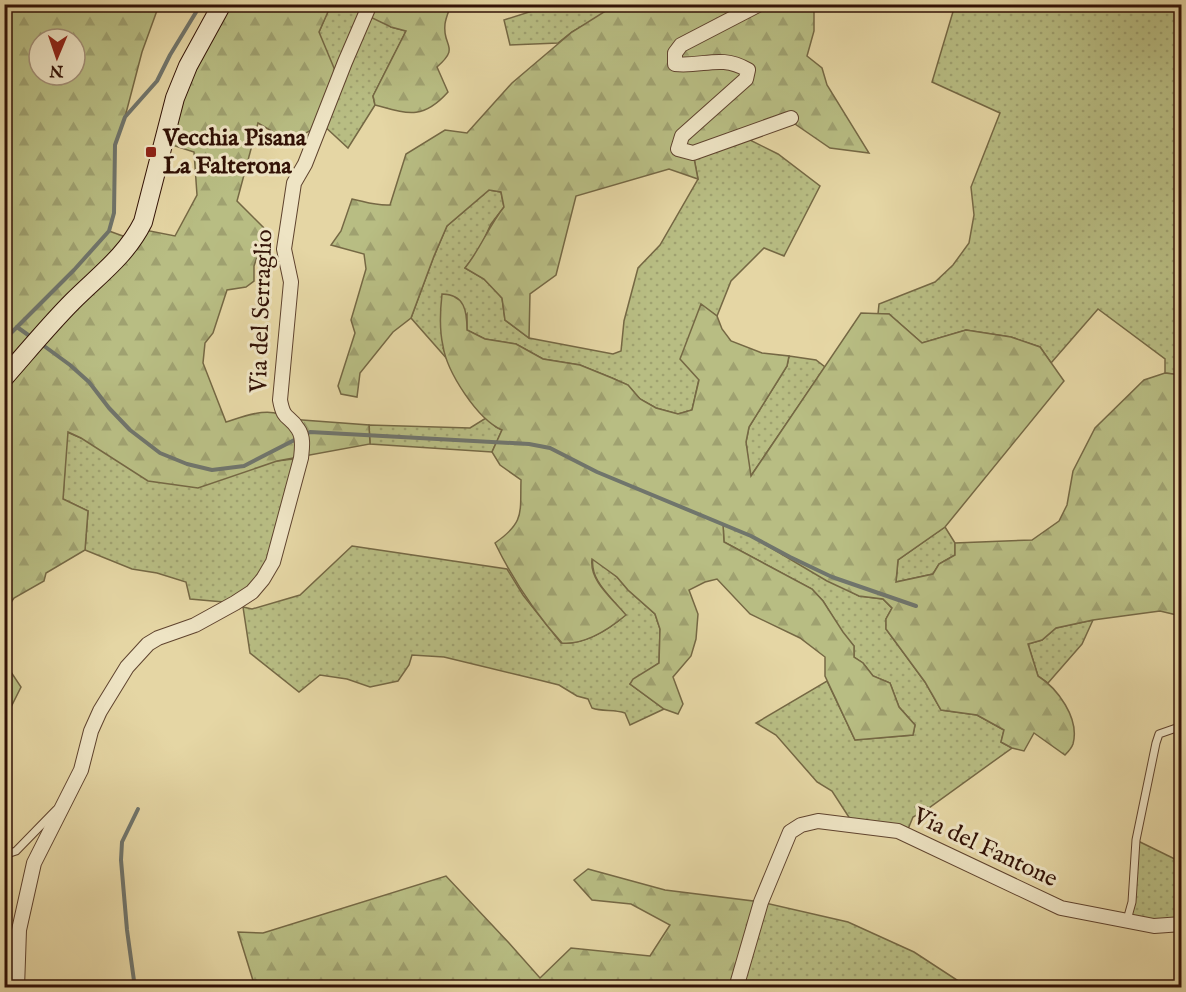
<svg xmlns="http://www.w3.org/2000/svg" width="1186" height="992" font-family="'IM FELL English',serif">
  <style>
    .grass { fill: url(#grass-dots); stroke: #756844; stroke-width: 1.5 }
    .forest { fill: url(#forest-firs); stroke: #756844; stroke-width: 1.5; fill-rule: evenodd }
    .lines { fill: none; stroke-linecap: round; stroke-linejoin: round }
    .stream { stroke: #70756c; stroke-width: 4 }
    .lane-casing { stroke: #5f432e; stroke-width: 9 }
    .street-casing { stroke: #5f432e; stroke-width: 16 }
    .secondary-casing { stroke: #321206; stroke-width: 20 }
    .lane { stroke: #eee4c4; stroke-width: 7 }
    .street { stroke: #eee4c4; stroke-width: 14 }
    .secondary { stroke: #eee4c4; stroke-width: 18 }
    .poi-dot { fill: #8f2418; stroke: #eee4c4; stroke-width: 2 }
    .labels { text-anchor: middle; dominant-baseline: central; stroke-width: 6; stroke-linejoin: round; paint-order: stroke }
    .poi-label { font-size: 24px; font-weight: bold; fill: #321206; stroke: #eee4c4; text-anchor: start }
    .street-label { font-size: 24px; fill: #321206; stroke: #eee4c4 }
  </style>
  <defs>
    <pattern id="grass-dots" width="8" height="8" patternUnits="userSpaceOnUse" patternTransform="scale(1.5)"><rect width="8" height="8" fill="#b8bd83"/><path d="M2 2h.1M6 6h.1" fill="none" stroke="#9fa170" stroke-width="1.8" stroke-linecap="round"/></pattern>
    <pattern id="forest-firs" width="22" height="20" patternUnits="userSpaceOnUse" patternTransform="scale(1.5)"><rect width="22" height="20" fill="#b8bd83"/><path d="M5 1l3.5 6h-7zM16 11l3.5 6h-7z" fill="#9fa170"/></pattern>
  </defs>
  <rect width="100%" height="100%" fill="#e5d6a4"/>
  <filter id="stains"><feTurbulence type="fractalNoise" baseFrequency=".00333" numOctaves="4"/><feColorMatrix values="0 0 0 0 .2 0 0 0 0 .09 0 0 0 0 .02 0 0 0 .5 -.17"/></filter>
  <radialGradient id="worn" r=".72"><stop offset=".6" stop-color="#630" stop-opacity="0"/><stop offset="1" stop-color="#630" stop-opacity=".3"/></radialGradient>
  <g class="grass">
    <polygon points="331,4 370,5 391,27 406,31 373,96 375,105 348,148 322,124 319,32"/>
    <polygon points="551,5 620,5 572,32 558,43 510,45 504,20"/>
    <polygon points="955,5 1181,5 1182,175 1180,184 1182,192 1181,375 1165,373 1165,359 1098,309 1051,363 1040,347 1011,337 966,330 922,343 889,314 878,314 879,304 935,282 953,265 969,243 974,215 971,187 1000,113 932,82"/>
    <polygon points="742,136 778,154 820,186 784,256 764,248 731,281 717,316 701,305 699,379 692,410 678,414 656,408 640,399 628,385 612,378 580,365 543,359 516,344 485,339 467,330 467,314 443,348 448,360 411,318 434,256 447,226 489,190 501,192 504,207 491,224 479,250 465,268 484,279 502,298 505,320 529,338 613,354 621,351 624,321 638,268 660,245 698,179 693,153"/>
    <polygon points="789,356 816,360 825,367 750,477 746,442 749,427 787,366"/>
    <polygon points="486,418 496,427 502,430 492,452 370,444 369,425 470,428"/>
    <polygon points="67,432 81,438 277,461 301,458 273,562 235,603 190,599 186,582 157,573 132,569 85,550 88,511 63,499"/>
    <polygon points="723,524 751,536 859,596 883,599 892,608 886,619 886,629 925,682 941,710 977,715 1004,730 1001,742 1012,748 926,810 913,817 906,834 854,825 832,791 817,782 776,735 756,723 827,681 855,740 913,735 915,725 899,707 890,683 873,676 863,663 854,657 854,646 842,632 823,601 812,589 724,542"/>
    <polygon points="945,527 955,543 955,555 939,564 933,574 896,582 898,560"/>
    <path d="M 352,546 L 507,569 L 523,595 L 561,643 C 584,645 609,630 625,615 C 613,598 589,581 593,558 L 617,577 L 628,590 L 655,614 L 660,629 L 659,663 L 630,684 L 664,709 L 630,725 L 625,713 C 613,709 603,712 592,708 L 588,699 L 577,696 L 559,685 L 535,679 L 444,657 L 412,655 L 409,665 L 398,681 L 370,687 L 347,679 L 320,675 L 299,692 L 250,653 L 243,607 L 252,609 L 300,595 Z"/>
    <polygon points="1093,620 1082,644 1048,683 1038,676 1028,644 1042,640 1056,628"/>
    <polygon points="1136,840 1181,862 1181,924 1127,920"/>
    <polygon points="761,902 848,922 914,952 960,982 956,988 736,988"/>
  </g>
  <g class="forest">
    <path d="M 801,4 L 814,11 L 814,31 L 807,56 L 822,68 L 827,85 L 869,153 L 830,148 L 792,122 L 693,153 L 698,179 L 669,169 L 576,196 L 556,275 L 530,294 L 529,338 L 505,320 L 502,298 L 484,279 L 465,268 C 481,248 488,227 504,207 L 501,192 L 489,190 L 447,226 L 434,256 L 411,318 L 393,332 L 360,373 L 357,397 L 341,394 L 338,386 L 355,333 L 351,320 L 366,269 L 364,254 L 331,245 L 341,231 L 352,199 C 366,202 376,206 390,205 L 406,154 L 445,130 L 467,133 L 512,83 L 572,32 L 615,5 Z"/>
    <path d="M 5,5 L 159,5 L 142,52 L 125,117 L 115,145 L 114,213 L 109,231 L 134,240 L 140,229 L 175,236 L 197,195 L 194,152 L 163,142 L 222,5 L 331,5 L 319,32 L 339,80 L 322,124 L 290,142 L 258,123 L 237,201 L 266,230 L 254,266 L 254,281 L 246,287 L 227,290 L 213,333 L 205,343 L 203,363 L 226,422 C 245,416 271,405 289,419 L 369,425 L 370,444 L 277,461 L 198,488 L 148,481 L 81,438 L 68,432 L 63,499 L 88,511 L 85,550 L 46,573 L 44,581 L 14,598 L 5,611 ZM 39,39 L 75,39 L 75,75 L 39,75 Z"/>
    <path d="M 370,5 L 451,5 C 449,11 446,17 445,24 C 442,47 461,46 437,67 L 448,92 C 423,120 408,114 375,105 L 373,96 L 406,31 L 391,27 L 366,15 Z"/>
    <path d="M 442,294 C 465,294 467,312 467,330 L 485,339 L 516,344 L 543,359 L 580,365 L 612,378 L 628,385 L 640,399 L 656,408 L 678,414 L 692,410 L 699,380 L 680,359 L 701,304 L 717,316 L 722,329 L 731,341 L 762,353 L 789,356 L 787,366 L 749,427 L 746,442 L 751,476 L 861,313 L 889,314 L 922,343 L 966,330 L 1011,337 L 1040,347 L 1064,381 L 945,527 L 898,560 L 896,582 L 933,574 L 939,564 L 955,555 L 955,543 L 1032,540 L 1059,521 L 1067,505 L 1073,471 L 1095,428 L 1144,380 L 1165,373 L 1181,375 L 1181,616 L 1160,611 L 1093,620 L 1056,628 L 1042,640 L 1028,644 L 1038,676 C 1057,688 1080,718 1073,744 C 1072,747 1068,752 1065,755 L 1034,733 L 1024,751 L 1012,748 L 1001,742 L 1004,730 L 977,715 L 941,710 L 925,682 L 886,629 L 886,619 L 892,608 L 883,599 L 859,596 L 827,581 L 751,536 L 723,524 L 724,542 L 812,589 L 823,601 L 843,632 L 854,646 L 854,657 L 863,663 L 873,676 L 890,683 L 899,707 L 915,725 L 913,735 L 855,740 L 825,676 L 825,657 L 800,638 L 750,614 L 717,579 L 705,582 L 689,590 L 698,614 L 696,639 L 691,656 L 673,677 L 683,704 L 678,714 L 664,709 L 630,684 L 633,679 L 659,663 L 660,629 L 655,614 L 628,590 L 617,577 L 592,559 C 589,581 613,599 626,615 C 609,629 584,645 562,643 C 534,612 513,580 495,543 C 525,522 520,513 521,480 L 500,465 L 492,452 L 502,430 C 477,419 447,372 443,346 C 439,329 440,312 442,294 Z"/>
    <polygon points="5,663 21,687 9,711 5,716"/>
    <polygon points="588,869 665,890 761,902 736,987 255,987 238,932 263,933 446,876 509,943 540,978 571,948 650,956 670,925 631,904 592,900 574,880"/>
  </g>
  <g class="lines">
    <g class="stream">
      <polyline points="17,327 31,337"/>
      <polyline points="4,340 74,270 109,231 114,213 115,145 125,117 157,81 170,55 201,4"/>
      <polyline points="40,343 70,365 89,382 109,408 130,430 160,453 187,464 212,470 244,466 310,432 529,444 550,448 597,472 751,536 790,557 832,577 916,606"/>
      <polyline points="135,988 127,930 121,860 122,842 138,809"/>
    </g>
    <g class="lane-casing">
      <g id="lane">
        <polyline points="4,855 16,851 56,810"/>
        <polyline points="1127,920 1132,902 1136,840 1156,743 1159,734 1182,726"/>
        <polyline points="4,923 12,979"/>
      </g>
    </g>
    <g class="street-casing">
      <g id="street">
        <path d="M 760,4 L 681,45 L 675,53 L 675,64 C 704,67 720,54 748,70 L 746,79 L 682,136 L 678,149 L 693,153 L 791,118"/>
        <path d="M 17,988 L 19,930 L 34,863 L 81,770 L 91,731 L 100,711 L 127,667 L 148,644 L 158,638 L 195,625 L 235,603 L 252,592 L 263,579 L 273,562 L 301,458 C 302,449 304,437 298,429 C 289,414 284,422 280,400 L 291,282 L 284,249 L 294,183 L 305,164 L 345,62 L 370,4"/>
        <polyline points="736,988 761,902 790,832 801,825 818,821 898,831 1061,908 1154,926 1182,924"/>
      </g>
    </g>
    <g class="secondary-casing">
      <path id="secondary" d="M 4,378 C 27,352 49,325 73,301 C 99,275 126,256 143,222 L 175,98 L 188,66 L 222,4"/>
    </g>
    <use href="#lane" class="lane"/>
    <use href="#street" class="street"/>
    <use href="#secondary" class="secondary"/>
  </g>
  <rect class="poi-dot" x="145" y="146" width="12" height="12" rx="3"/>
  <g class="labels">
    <g class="poi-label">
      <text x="163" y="138">Vecchia Pisana<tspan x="163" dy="28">La Falterona</tspan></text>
    </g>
    <g class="street-label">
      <text transform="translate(262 311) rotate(-88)">Via del Serraglio</text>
      <text transform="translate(985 848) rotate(25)">Via del Fantone</text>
    </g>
  </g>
  <rect width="1186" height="992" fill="none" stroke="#e5d6a4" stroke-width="24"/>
  <rect x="6" y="6" width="1174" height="980" fill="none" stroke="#321206" stroke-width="3"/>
  <rect x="12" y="12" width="1162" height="968" fill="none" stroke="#321206" stroke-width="1.5"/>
  <g transform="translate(57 57) rotate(182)"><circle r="28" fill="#eee4c4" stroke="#a39078" stroke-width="1.5"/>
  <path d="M0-4.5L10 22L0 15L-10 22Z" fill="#8f2418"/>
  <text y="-9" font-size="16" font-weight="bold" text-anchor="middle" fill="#321206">N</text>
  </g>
  <rect width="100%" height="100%" filter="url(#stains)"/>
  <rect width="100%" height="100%" fill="url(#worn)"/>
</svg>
